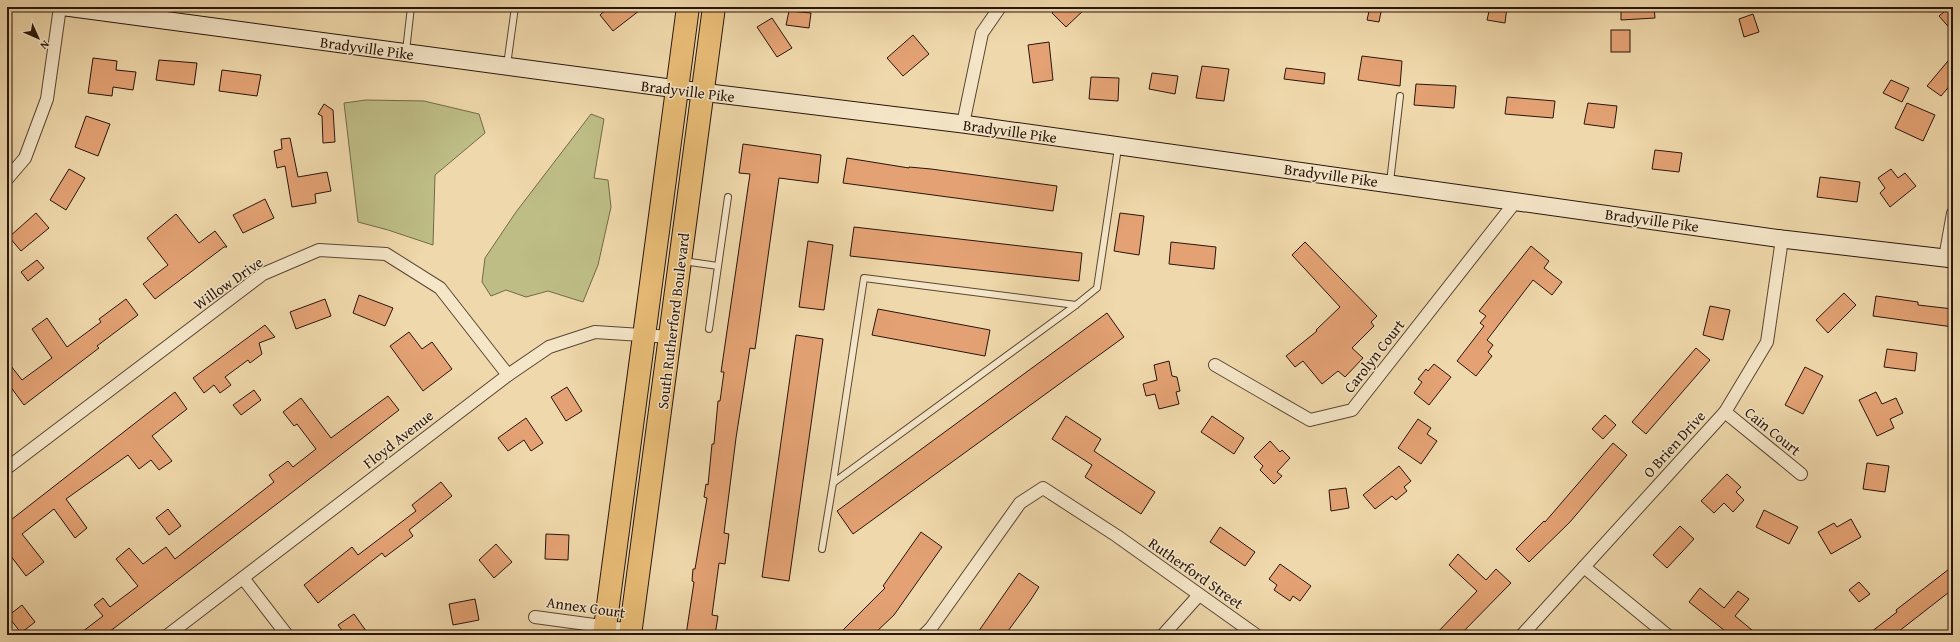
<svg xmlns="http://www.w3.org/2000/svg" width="1960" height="642" font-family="'Gentium Book Plus',serif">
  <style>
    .green { fill: #bebd86; stroke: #736949 }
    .building { fill: #e4a274; stroke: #28150c }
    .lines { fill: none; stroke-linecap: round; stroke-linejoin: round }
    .lane-casing { stroke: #5a4634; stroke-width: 8 }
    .street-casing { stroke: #5a4634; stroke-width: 14 }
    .secondary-casing { stroke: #28150c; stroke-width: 19 }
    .highway-casing { stroke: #28150c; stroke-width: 24 }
    .lane { stroke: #f5e6c8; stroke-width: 6 }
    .street { stroke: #f5e6c8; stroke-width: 12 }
    .secondary { stroke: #f5e6c8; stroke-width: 17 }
    .highway { stroke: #e8bc76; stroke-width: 22 }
    .labels { text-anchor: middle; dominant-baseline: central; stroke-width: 3; stroke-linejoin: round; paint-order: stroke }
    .street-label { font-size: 15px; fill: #28150c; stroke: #f5e6c8 }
  </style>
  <rect width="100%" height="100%" fill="#efd8ab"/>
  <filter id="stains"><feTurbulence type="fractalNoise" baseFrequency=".005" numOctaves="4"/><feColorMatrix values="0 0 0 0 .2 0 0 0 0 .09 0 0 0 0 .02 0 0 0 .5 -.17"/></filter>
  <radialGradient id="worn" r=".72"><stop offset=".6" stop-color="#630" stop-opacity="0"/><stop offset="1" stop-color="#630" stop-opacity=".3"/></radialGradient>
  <g class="green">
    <polygon points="366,100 424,101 479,114 485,133 435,175 433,245 388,230 358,222 344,103"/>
    <polygon points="591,114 604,119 594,178 608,180 611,207 598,265 583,302 548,291 526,297 506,290 491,296 482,282 485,258 516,212"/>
  </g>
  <g class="building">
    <polygon points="609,7 644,7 613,31 600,15"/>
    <polygon points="1058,7 1087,7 1066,27 1052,13"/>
    <polygon points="1370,7 1382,7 1379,22 1367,20"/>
    <polygon points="1490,7 1507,7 1505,23 1487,20"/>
    <polygon points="1621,7 1654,7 1655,18 1621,20"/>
    <polygon points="1950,7 1953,7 1953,32 1939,16"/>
    <polygon points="789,11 811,13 809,28 786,25"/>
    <polygon points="1753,14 1759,32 1744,37 1739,19"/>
    <polygon points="772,18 792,48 777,57 757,27"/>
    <rect x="1611" y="30" width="19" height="22"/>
    <polygon points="913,35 929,54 903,76 887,58"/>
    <polygon points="1049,42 1053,80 1033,83 1028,45"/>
    <polygon points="1953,55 1953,82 1941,96 1927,86"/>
    <polygon points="1362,56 1402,61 1400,86 1358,80"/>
    <polygon points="93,58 117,61 116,70 136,72 133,90 113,87 112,96 88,93"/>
    <polygon points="159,60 197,63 194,85 156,80"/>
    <polygon points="1202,66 1229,69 1224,101 1196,98"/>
    <polygon points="1286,68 1325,73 1324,84 1284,79"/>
    <polygon points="222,70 261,75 257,96 219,91"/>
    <polygon points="1152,73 1178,76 1175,94 1149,89"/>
    <polygon points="1091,77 1119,78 1118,101 1089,99"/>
    <polygon points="1891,80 1909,88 1902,102 1883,93"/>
    <polygon points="1416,84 1456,86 1454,108 1414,105"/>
    <polygon points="1507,97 1555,101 1553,118 1505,114"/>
    <polygon points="1588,103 1617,106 1614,128 1584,124"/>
    <polygon points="1907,103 1935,115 1923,141 1895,128"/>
    <polygon points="324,104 333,110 335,142 323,143 322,116 318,114"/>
    <polygon points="86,116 110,124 98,156 75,147"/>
    <polygon points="290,138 298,177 327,172 331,191 315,194 316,203 292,207 285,166 277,168 274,151 282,149 281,139"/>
    <polygon points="743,144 821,155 818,183 779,178 755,349 750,348 736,438 724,533 729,534 725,564 719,563 712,615 718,616 715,635 686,635 694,582 692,581 693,569 695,569 707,498 704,497 706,484 708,485 712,444 714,444 718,401 720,401 724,372 721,372 750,174 739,173"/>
    <polygon points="1655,150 1682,153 1679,172 1652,169"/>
    <polygon points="847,158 909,168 909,167 931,169 1057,186 1053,211 843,183"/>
    <polygon points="69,169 85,178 66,210 50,200"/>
    <polygon points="1891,169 1898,178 1905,173 1916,186 1890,207 1880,193 1885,188 1878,178"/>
    <polygon points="1820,177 1860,182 1857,202 1817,197"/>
    <polygon points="265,199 274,218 243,233 233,215"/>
    <polygon points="36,213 49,228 21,251 9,237"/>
    <polygon points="1120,213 1144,216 1139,255 1114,251"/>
    <polygon points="176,214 199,243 215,231 227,247 224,247 155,299 143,284 168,265 147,238"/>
    <polygon points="854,227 1082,253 1079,281 850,256"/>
    <polygon points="808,241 833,245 824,310 799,307"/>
    <polygon points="1171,242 1216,247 1214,269 1169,264"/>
    <polygon points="1305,242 1377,316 1371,322 1374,326 1352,348 1363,358 1345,377 1338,371 1322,384 1303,361 1295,367 1286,356 1317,331 1316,330 1340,307 1292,255"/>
    <polygon points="1531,246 1549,261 1544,268 1562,282 1552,295 1533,280 1487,340 1493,345 1488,352 1492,356 1476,376 1457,361 1484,326 1480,323 1486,316 1479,311"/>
    <polygon points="37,260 44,268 28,281 21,272"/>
    <polygon points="1844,293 1856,305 1828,333 1816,320"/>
    <polygon points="359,295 393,308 385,326 353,313"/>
    <polygon points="1876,296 1918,302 1918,305 1953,309 1953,327 1873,316"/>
    <polygon points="126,299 138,315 97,346 99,348 24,405 7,382 7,361 22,380 52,358 32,329 47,318 67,347 101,322 99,319"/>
    <polygon points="325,299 331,316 296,329 290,312"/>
    <polygon points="1710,306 1730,310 1723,340 1703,335"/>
    <polygon points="878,309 990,330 985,356 872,335"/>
    <polygon points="1107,313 1124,337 853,534 837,511"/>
    <polygon points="265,325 275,337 259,343 262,354 250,363 248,360 225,377 231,385 220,393 214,385 204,393 193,378"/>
    <polygon points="409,332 422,349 432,342 452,369 423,391 390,346"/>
    <polygon points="796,335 823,339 789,581 762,577"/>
    <polygon points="1696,348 1710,360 1646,434 1632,422"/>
    <polygon points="1887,349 1917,353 1915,371 1884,367"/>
    <polygon points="1169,361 1172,376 1177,377 1180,391 1176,392 1179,404 1159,409 1155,394 1146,396 1143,384 1157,380 1154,365"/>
    <polygon points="1434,364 1451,377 1429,405 1414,393 1422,382 1418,379 1426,369 1428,371"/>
    <polygon points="1805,367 1823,376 1803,414 1785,405"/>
    <polygon points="567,387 582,411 566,421 551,397"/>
    <polygon points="254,390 261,400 241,415 233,405"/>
    <polygon points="175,392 187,409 152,436 172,461 159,470 151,460 139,469 128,455 66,499 87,528 75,538 54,509 22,534 44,562 26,576 7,551 7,523"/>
    <polygon points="1876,392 1882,404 1896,398 1903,413 1890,419 1894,428 1877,436 1859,400"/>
    <polygon points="388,396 399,410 286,497 105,635 78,635 103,616 94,605 103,598 110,607 138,586 116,559 129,548 143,564 166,547 175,559 274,482 269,475 288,461 293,467 316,449 297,424 294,426 283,412 301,398 331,438"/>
    <polygon points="1605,415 1616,425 1603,439 1592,429"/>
    <polygon points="1066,416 1101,439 1094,451 1155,492 1141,514 1085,477 1092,465 1052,439"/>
    <polygon points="1212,416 1244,438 1234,454 1201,432"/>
    <polygon points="526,418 543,443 531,451 524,440 508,451 498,438"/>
    <polygon points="1418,419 1431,428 1427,434 1437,441 1421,464 1398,448"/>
    <polygon points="1270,441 1280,452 1282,450 1290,458 1277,472 1282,476 1274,484 1260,470 1263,466 1254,457"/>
    <polygon points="1613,443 1627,455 1570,522 1529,562 1516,549 1544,521 1545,522"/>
    <polygon points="1867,463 1889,466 1885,492 1863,489"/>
    <polygon points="1399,466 1411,481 1404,487 1407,491 1396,500 1392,496 1375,509 1363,495"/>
    <polygon points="1727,474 1741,487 1736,492 1744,500 1733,512 1724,503 1714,513 1701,501"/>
    <polygon points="441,482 452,496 409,530 413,536 385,557 382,553 318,603 304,585 352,547 358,555 416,511 412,505"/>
    <polygon points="1346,488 1349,508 1331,511 1329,490"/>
    <polygon points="168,509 181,526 169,535 156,518"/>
    <polygon points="1764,510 1798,527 1789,544 1756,527"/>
    <polygon points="1851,519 1861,537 1831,554 1818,532 1834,523 1837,527"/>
    <polygon points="1680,526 1694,539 1667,568 1653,555"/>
    <polygon points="1220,527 1255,552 1245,566 1210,542"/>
    <polygon points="921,532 942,547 894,615 873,635 838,635 885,588 883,586"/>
    <polygon points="546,534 569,535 568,560 545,559"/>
    <polygon points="496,544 512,562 494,578 479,560"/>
    <polygon points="1458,554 1486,580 1496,569 1511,583 1460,635 1435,635 1477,591 1449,565"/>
    <polygon points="1280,564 1311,586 1300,601 1293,596 1290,601 1274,590 1277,585 1269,579"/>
    <polygon points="1953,566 1953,589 1894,635 1867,635 1897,612 1896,610"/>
    <polygon points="1019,573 1039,587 1030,601 1005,635 976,635"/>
    <polygon points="1859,582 1870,594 1859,602 1849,590"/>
    <polygon points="1700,588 1724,608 1738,591 1749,599 1735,616 1758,635 1730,635 1689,602"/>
    <polygon points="475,599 479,620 453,625 449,604"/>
    <polygon points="22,605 35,622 21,633 8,616"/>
    <polygon points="354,614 369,635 345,635 338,625"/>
  </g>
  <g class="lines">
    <g class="lane-casing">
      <g id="lane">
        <polyline points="406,51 411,7"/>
        <polyline points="507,65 515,7"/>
        <polyline points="1390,182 1400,96"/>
        <polyline points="683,261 718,266"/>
        <polyline points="1076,305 864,278 833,483 1076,305 1097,288 1118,148"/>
        <polyline points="709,329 728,197"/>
        <polyline points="822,549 833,483"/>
      </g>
    </g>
    <g class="street-casing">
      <g id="street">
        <polyline points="963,124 982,33 1000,7"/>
        <polyline points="7,179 25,158 47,99 60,7"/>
        <polyline points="1945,258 1953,213"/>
        <polyline points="1215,365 1310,420 1352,410 1516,201"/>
        <polyline points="1725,412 1801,474"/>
        <polyline points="7,468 263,274 319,250 386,254 440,288 508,375"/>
        <polyline points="1584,567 1667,635"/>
        <polyline points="243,578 287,635"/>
        <polyline points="535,617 631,630"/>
        <polyline points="168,635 508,375 549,347 595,332 672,337"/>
        <polyline points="924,635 931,628 1020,503 1043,488 1117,536 1256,635"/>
        <polyline points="1163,635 1199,595"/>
        <polyline points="1522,635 1725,412 1767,342 1782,239"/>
      </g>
    </g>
    <g class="secondary-casing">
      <polyline id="secondary" points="66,7 677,89 963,124 1782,239 1953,259"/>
    </g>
    <g class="highway-casing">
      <g id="highway">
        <polyline points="604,635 688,7"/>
        <polyline points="630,635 714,7"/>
      </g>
    </g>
    <use href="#lane" class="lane"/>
    <use href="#street" class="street"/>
    <use href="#secondary" class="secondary"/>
    <use href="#highway" class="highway"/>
  </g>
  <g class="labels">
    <g class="street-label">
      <text transform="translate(367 48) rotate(8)">Bradyville Pike</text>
      <text transform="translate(688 91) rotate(7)">Bradyville Pike</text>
      <text transform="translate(1010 131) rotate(8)">Bradyville Pike</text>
      <text transform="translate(1331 175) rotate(8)">Bradyville Pike</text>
      <text transform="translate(1652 220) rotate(8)">Bradyville Pike</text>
      <text transform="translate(228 283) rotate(-35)">Willow Drive</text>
      <text transform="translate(673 321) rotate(-83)">South Rutherford Boulevard</text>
      <text transform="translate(1374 356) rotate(-52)">Carolyn Court</text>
      <text transform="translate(1773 431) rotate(39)">Cain Court</text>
      <text transform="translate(398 439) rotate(-38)">Floyd Avenue</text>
      <text transform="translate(1674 444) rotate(-48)">O Brien Drive</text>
      <text transform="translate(1196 573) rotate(35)">Rutherford Street</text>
      <text transform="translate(586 607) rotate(8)">Annex Court</text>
    </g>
  </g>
  <rect width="1960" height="642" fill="none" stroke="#efd8ab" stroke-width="24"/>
  <rect x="8" y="8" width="1944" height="626" fill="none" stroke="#28150c" stroke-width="2"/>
  <rect x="12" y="12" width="1936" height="618" fill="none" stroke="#28150c"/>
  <g transform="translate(38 38) rotate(135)" stroke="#f5e6c8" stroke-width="3" paint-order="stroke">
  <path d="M0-3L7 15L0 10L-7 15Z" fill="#28150c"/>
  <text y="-6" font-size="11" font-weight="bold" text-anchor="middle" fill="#28150c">N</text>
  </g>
  <rect width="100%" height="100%" filter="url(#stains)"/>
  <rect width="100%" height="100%" fill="url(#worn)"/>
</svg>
